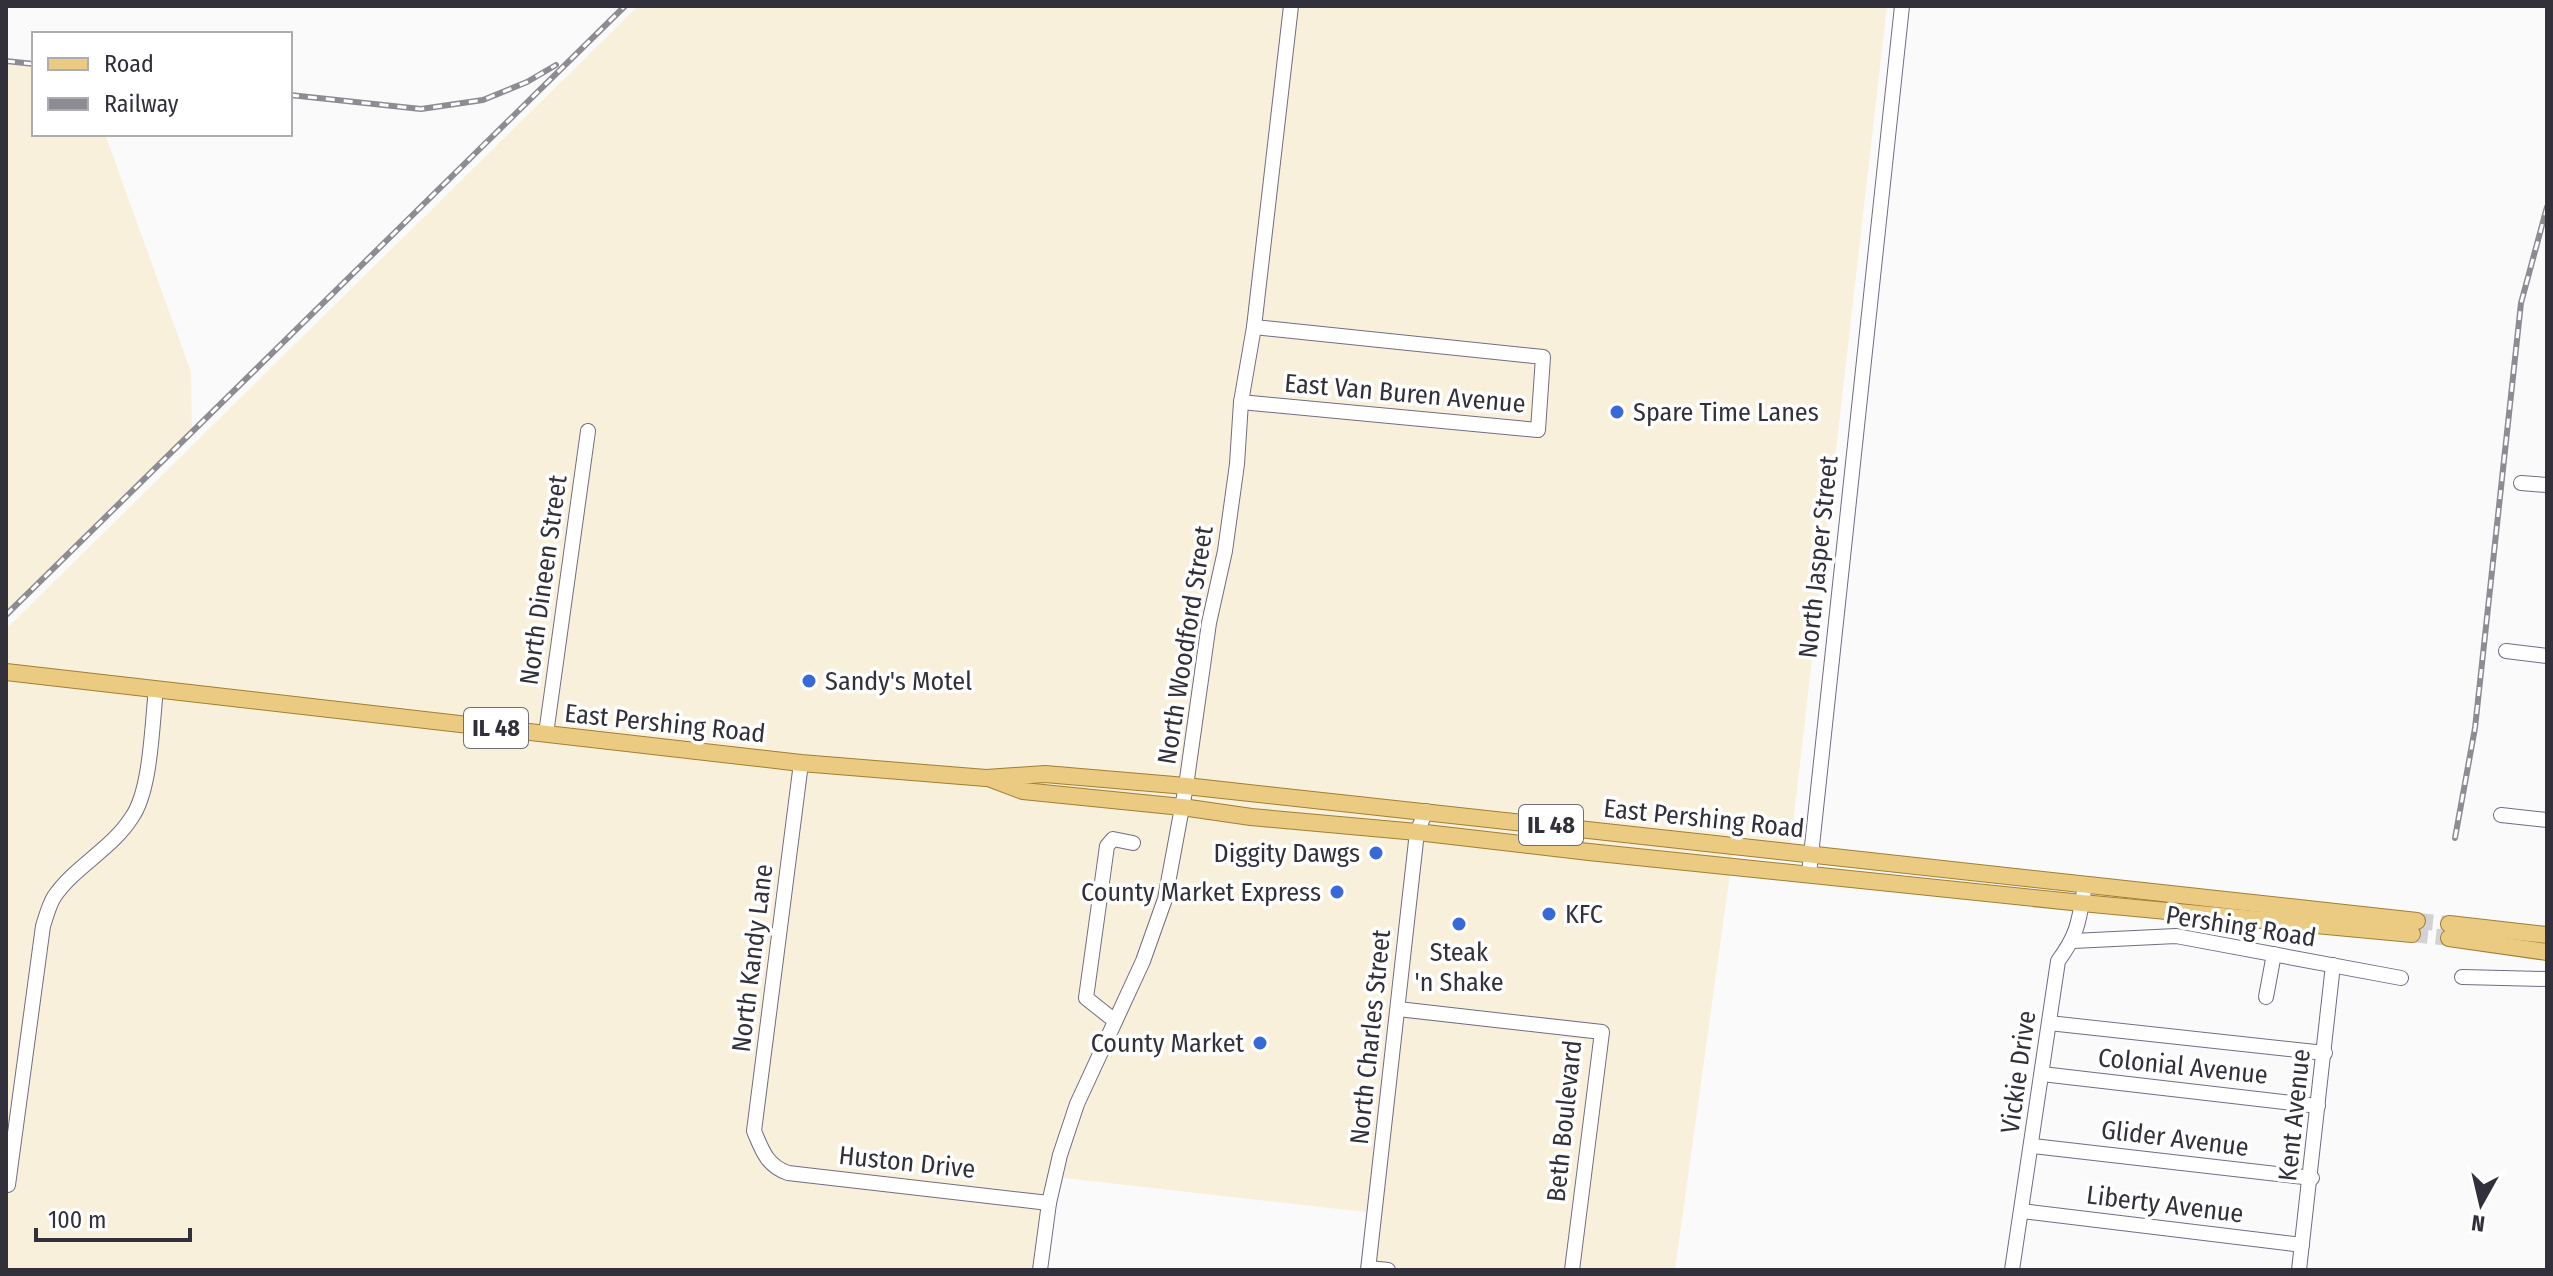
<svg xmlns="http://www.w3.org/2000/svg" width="2553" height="1276" viewBox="0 0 2553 1276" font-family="'Fira Sans Condensed',sans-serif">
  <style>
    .industrial { fill: #f8f0da }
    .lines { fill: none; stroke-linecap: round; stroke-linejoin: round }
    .major-tunnel { stroke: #d2d2d4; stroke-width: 16; stroke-dasharray: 16 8; stroke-linecap: butt }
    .minor-casing { stroke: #716c84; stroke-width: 16 }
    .major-casing { stroke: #a27e32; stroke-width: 18 }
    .minor { stroke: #fff; stroke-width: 14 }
    .major { stroke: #ebcb81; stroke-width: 16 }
    .rail-casing { stroke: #8d8c92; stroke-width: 6 }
    .rail { stroke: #fff; stroke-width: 3; stroke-dasharray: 9; stroke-linecap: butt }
    .poi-dot { fill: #3769d8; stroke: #fff; stroke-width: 3 }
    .labels { text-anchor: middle; stroke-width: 7; stroke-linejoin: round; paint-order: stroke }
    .shield { fill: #fff; stroke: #706e75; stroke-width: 2 }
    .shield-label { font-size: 24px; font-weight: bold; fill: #32303a }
    .street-label { font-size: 26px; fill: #32303a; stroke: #fff }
    .poi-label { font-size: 26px; fill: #32303a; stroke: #fff; text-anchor: start }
  </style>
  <rect width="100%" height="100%" fill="#fafafa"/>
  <g class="industrial">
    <polygon points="638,6 1887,6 1790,851 1734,845 1675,1270 1368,1270 1375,1213 1055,1177 1040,1270 6,1270 6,629"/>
    <polygon points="6,61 34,64 34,134 105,134 191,372 192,434 6,615"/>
  </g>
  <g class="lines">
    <g class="major-tunnel">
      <polyline points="2417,921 2449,924"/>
      <polyline points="2412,934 2449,938"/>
    </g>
    <defs>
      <g id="minor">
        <polyline points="1241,402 1538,430 1543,357 1254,327"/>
        <polyline points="2521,483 2547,485"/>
        <polyline points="2506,651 2547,656"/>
        <polyline points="546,734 588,431"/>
        <path d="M801,763L754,1131C762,1150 767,1166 788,1173L1049,1203"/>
        <polyline points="2501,815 2547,820"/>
        <polyline points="1809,874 1902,6"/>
        <polyline points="2073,941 2176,936 2401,978"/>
        <polyline points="2462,977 2547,979"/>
        <polyline points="2266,997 2274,954"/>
        <polyline points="1398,1009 1602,1032 1572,1270"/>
        <polyline points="1115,1021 1086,998 1107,846 1113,839 1133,843"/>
        <polyline points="2049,1023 2325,1053"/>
        <polyline points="2042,1074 2318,1106"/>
        <polyline points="2033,1146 2312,1178"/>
        <path d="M8,1185L43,926C46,917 49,905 54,897C75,866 112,849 132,817C151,790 152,724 156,689"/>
        <polyline points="2022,1211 2302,1245"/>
        <polyline points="1369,1268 1388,1270"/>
        <polyline points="1040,1270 1049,1203 1060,1155 1077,1104 1143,961 1165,899 1186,786 1209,623 1225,551 1237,464 1241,402 1254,327 1291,6"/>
        <polyline points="1368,1270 1417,832 1426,811"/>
        <path d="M2012,1270L2058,961C2079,933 2079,919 2085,885"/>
        <polyline points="2299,1270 2333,965"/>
      </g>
      <g id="major">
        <polyline points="6,672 801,763 986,778 1045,774 1186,786 2417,921"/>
        <polyline points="991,779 1023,791 1182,807 1251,817 1417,832 1589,852 2082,903 2412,934"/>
        <polyline points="2449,924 2547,935"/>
        <polyline points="2449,938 2547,952"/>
      </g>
    </defs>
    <use href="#minor" class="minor-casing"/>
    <use href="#major" class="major-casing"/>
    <use href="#minor" class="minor"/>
    <use href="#major" class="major"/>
    <defs>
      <g id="rail">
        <polyline points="6,61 34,64"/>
        <polyline points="290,95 421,109 483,100 527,82 556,65"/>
        <polyline points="6,615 625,6"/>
        <polyline points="2455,838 2475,728 2521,303 2547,207"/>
      </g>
    </defs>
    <use href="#rail" class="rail-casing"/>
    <use href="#rail" class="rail"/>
  </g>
  <g class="poi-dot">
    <circle cx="1617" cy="412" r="8"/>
    <circle cx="809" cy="681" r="8"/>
    <circle cx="1376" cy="853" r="8"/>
    <circle cx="1337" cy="892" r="8"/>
    <circle cx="1549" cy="914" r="8"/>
    <circle cx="1459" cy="924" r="8"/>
    <circle cx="1260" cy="1043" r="8"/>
  </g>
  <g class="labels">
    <g class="shield">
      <rect x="464" y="708" width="64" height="40" rx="6"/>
      <rect x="1519" y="805" width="64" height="40" rx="6"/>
    </g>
    <g class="shield-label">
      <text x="496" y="736">IL 48</text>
      <text x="1551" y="833">IL 48</text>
    </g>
    <g class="street-label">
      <text transform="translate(1405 393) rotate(5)" y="9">East Van Buren Avenue</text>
      <text transform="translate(1818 557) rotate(-84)" y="9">North Jasper Street</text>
      <text transform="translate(543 580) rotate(-82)" y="9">North Dineen Street</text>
      <text transform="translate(1185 645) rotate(-81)" y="9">North Woodford Street</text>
      <text transform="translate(665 723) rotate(6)" y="9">East Pershing Road</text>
      <text transform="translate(1704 818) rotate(6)" y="9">East Pershing Road</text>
      <text transform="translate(2241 926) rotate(9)" y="9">Pershing Road</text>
      <text transform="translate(752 958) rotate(-83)" y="9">North Kandy Lane</text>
      <text transform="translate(1370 1037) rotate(-84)" y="9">North Charles Street</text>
      <text transform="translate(2183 1066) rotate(6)" y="9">Colonial Avenue</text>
      <text transform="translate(2018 1072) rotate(-82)" y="9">Vickie Drive</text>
      <text transform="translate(2294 1115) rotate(-84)" y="9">Kent Avenue</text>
      <text transform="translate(1564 1121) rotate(-84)" y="9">Beth Boulevard</text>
      <text transform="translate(2175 1138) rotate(7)" y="9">Glider Avenue</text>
      <text transform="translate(907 1162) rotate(6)" y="9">Huston Drive</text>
      <text transform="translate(2165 1204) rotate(7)" y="9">Liberty Avenue</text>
    </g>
    <g class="poi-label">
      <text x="1633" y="421">Spare Time Lanes</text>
      <text x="825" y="690">Sandy's Motel</text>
      <text x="1360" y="862" text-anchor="end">Diggity Dawgs</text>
      <text x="1321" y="901" text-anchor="end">County Market Express</text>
      <text x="1565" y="923">KFC</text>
      <text x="1459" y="961" text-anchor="middle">Steak<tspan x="1459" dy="30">'n Shake</tspan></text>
      <text x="1244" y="1052" text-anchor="end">County Market</text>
    </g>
  </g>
  <rect width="2553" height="1276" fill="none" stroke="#32303a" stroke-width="16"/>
  <rect x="32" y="32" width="260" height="104" fill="#ffffff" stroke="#adacb0" stroke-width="2"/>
  <rect x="48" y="58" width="40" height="12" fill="#ebcb81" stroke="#adacb0" stroke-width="2"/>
  <text x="104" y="72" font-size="24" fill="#32303a">Road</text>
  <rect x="48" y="98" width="40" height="12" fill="#8d8c92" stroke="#adacb0" stroke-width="2"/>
  <text x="104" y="112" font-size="24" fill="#32303a">Railway</text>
  <g transform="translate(2481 1204) rotate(188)" stroke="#ffffff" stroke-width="6" paint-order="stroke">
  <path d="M0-6L14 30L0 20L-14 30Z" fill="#32303a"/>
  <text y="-12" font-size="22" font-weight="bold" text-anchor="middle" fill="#32303a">N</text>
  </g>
  <path d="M36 1228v12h154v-12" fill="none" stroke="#32303a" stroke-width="4"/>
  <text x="48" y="1228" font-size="24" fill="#32303a" stroke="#ffffff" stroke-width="6" paint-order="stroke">100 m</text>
</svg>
